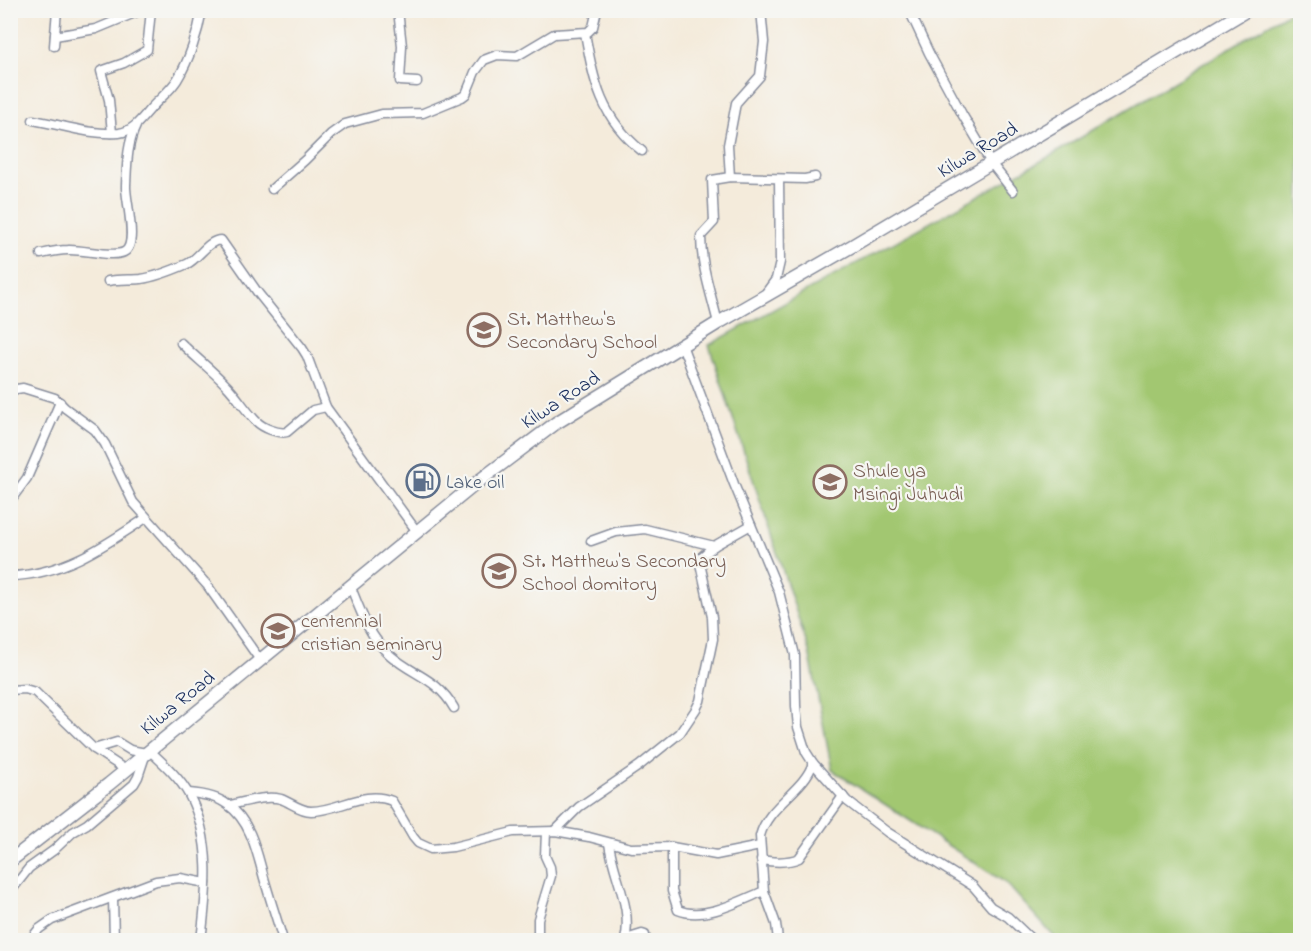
<svg xmlns="http://www.w3.org/2000/svg" width="1311" height="951" viewBox="0 0 1311 951" font-family="'Indie Flower',sans-serif">
  <style>
    .green { fill: #a2c771; stroke: #5e7b68; stroke-width: 1.5 }
    .lines { fill: none; stroke-linecap: round; stroke-linejoin: round }
    .minor-casing { stroke: #888d9c; stroke-width: 11 }
    .highway-casing { stroke: #888d9c; stroke-width: 15 }
    .minor { stroke: #fff; stroke-width: 8 }
    .highway { stroke: #fff; stroke-width: 12 }
    .labels { text-anchor: middle; stroke-width: 4.5; stroke-linejoin: round; paint-order: stroke }
    .street-label { font-size: 20px; fill: #1b2f5e; stroke: #f6f6f2 }
    .education-label { font-size: 20px; fill: #785e54; stroke: #f6f6f2; text-anchor: start }
    .service-label { font-size: 20px; fill: #4e5e75; stroke: #f6f6f2; text-anchor: start }
  </style>
  <rect width="100%" height="100%" fill="#f6f6f2"/>
  <filter id="ink" filterUnits="userSpaceOnUse"><feTurbulence type="fractalNoise" baseFrequency=".0167" numOctaves="2"/><feDisplacementMap in="SourceGraphic" scale="12" xChannelSelector="R" yChannelSelector="G"/><feConvolveMatrix kernelMatrix="1 2 1 2 8 2 1 2 1" color-interpolation-filters="sRGB"/></filter>
  <filter id="wash" filterUnits="userSpaceOnUse"><feTurbulence type="fractalNoise" baseFrequency=".008" numOctaves="4" result="noise"/><feDisplacementMap in="SourceGraphic" scale="24" xChannelSelector="R" yChannelSelector="G"/><feGaussianBlur stdDeviation="1.35" result="paint"/><feColorMatrix in="noise" values="0 0 0 0 0 0 0 0 0 0 0 0 0 0 0 0 0 1.4 0 .05"/><feComposite in="paint" operator="in"/></filter>
  <g filter="url(#wash)">
    <rect width="100%" height="100%" fill="#f4ebdb"/>
    <polygon class="green" points="1291,11 1300,11 1300,940 1057,940 1006,883 832,770 809,651 709,345 1052,155"/>
  </g>
  <g filter="url(#ink)">
    <g class="lines">
      <defs>
        <g id="minor">
          <polyline points="398,10 402,46 400,81 417,82"/>
          <polyline points="909,10 929,53 962,114 991,163 1013,191"/>
          <path d="M585,33C594,83 601,118 642,151"/>
          <polyline points="55,36 96,29 142,10"/>
          <polyline points="54,46 57,10"/>
          <path d="M33,120C63,125 88,135 119,133C134,131 142,118 151,108C160,98 170,91 177,80C189,61 198,33 202,10"/>
          <polyline points="112,133 109,100 101,71 124,63 147,50 151,10"/>
          <polyline points="730,177 728,145 736,103 760,76 764,42 761,10"/>
          <polyline points="272,189 305,160 331,134 345,124 382,114 423,113 462,97 466,94 475,72 484,60 497,55 517,56 554,34 588,32 593,27 597,10"/>
          <path d="M41,254C50,252 59,250 68,250C83,249 112,258 124,252C139,245 125,199 126,185C127,165 127,144 136,126"/>
          <path d="M108,281C120,279 130,280 141,279C156,277 173,270 187,264C199,258 208,240 221,240L258,293L302,348L307,356L326,407L418,533"/>
          <polyline points="765,294 776,279 780,262 779,179"/>
          <path d="M718,323C711,294 701,266 701,236L714,222L712,180L730,177L805,179L815,177"/>
          <path d="M181,343C196,358 212,370 226,385C237,396 245,410 256,421C263,428 278,434 287,432L313,410L326,407"/>
          <polyline points="682,345 734,484 779,592 795,655 796,706 798,727 806,752 813,763 847,801 887,832 973,886 991,907 1008,917 1032,940"/>
          <polyline points="10,390 23,388 55,398 65,408 95,430 105,444 133,502 207,585 260,660"/>
          <polyline points="10,501 27,478 60,402"/>
          <polyline points="591,541 616,532 645,529 714,546"/>
          <path d="M10,576C63,575 104,546 146,518"/>
          <path d="M350,585C360,610 369,637 390,655C414,676 437,678 454,708"/>
          <polyline points="10,690 25,689 35,692 94,749 126,770"/>
          <path d="M149,750C163,763 180,778 189,795C213,840 207,892 201,940"/>
          <path d="M189,793C202,794 217,796 228,805C251,821 257,853 264,878C270,899 277,920 283,940"/>
          <path d="M230,805C245,802 265,795 281,799C290,802 300,811 311,811C339,811 364,789 392,801L413,837L418,843L431,849L453,847L513,832L555,831L589,837L631,848L672,847L716,855L760,846"/>
          <polyline points="555,831 579,807 639,766 680,733 696,709 700,701 713,639 712,617 699,559 714,546 751,525"/>
          <path d="M609,843C613,876 633,907 625,940"/>
          <path d="M672,847V891L678,910C704,921 740,901 764,891"/>
          <path d="M761,860C773,862 788,863 799,858L843,796"/>
          <polyline points="10,892 29,868 54,850 73,832 87,824 134,784 138,777 146,753 130,750 117,742 94,749"/>
          <polyline points="113,898 114,940"/>
          <polyline points="626,939 642,934 645,935 645,940"/>
          <polyline points="30,940 39,929 52,920 156,881 180,878 206,883"/>
          <polyline points="538,940 538,919 551,876 550,867 545,856 546,832"/>
          <path d="M778,940L776,924L764,891L760,836C768,805 804,791 813,763"/>
        </g>
        <polyline id="highway" points="10,861 109,784 479,481 556,423 718,323 852,246 1247,10"/>
      </defs>
      <use href="#minor" class="minor-casing"/>
      <use href="#highway" class="highway-casing"/>
      <use href="#minor" class="minor"/>
      <use href="#highway" class="highway"/>
    </g>
  </g>
  <defs>
    <symbol id="school-ring" viewBox="-11 -11 22 22"><circle r="9.5" fill="#f6f6f2" stroke="#8d6e63" stroke-width="1.5"/><path d="M0-5L7-2L0 1L-7-2ZM-4 1L0 2.5L4 1V4Q0 6-4 4Z" fill="#8d6e63"/></symbol>
    <symbol id="fuel-ring" viewBox="-11 -11 22 22"><circle r="9.5" fill="#f6f6f2" stroke="#5c6f8a" stroke-width="1.5"/><path d="M-5.5-6h7V0h2V4h1.3V-2.5L3-4.5l.8-.8L6-3V5H2.5V1h-1V6h-7ZM-4.2-4.7v3.2H.2V-4.7Z" fill="#5c6f8a"/></symbol>
  </defs>
  <g fill-rule="evenodd">
    <use href="#school-ring" x="465" y="311" width="38" height="38"/>
    <use href="#fuel-ring" x="404" y="462" width="38" height="38"/>
    <use href="#school-ring" x="811" y="463" width="38" height="38"/>
    <use href="#school-ring" x="480" y="552" width="38" height="38"/>
    <use href="#school-ring" x="259" y="612" width="38" height="38"/>
  </g>
  <g class="labels">
    <g class="street-label">
      <text transform="translate(977 149) rotate(-31)" y="7">Kilwa Road</text>
      <text transform="translate(560 399) rotate(-33)" y="7">Kilwa Road</text>
      <text transform="translate(177 702) rotate(-39)" y="7">Kilwa Road</text>
    </g>
    <g class="education-label">
      <text x="507" y="325">St. Matthew's<tspan x="507" dy="23">Secondary School</tspan></text>
      <text x="853" y="477">Shule ya<tspan x="853" dy="23">Msingi Juhudi</tspan></text>
      <text x="522" y="567">St. Matthew's Secondary<tspan x="522" dy="23">School domitory</tspan></text>
      <text x="301" y="627">centennial<tspan x="301" dy="23">cristian seminary</tspan></text>
    </g>
    <g class="service-label">
      <text x="446" y="488">Lake oil</text>
    </g>
  </g>
  <rect width="1311" height="951" fill="none" stroke="#f6f6f2" stroke-width="36"/>
</svg>
